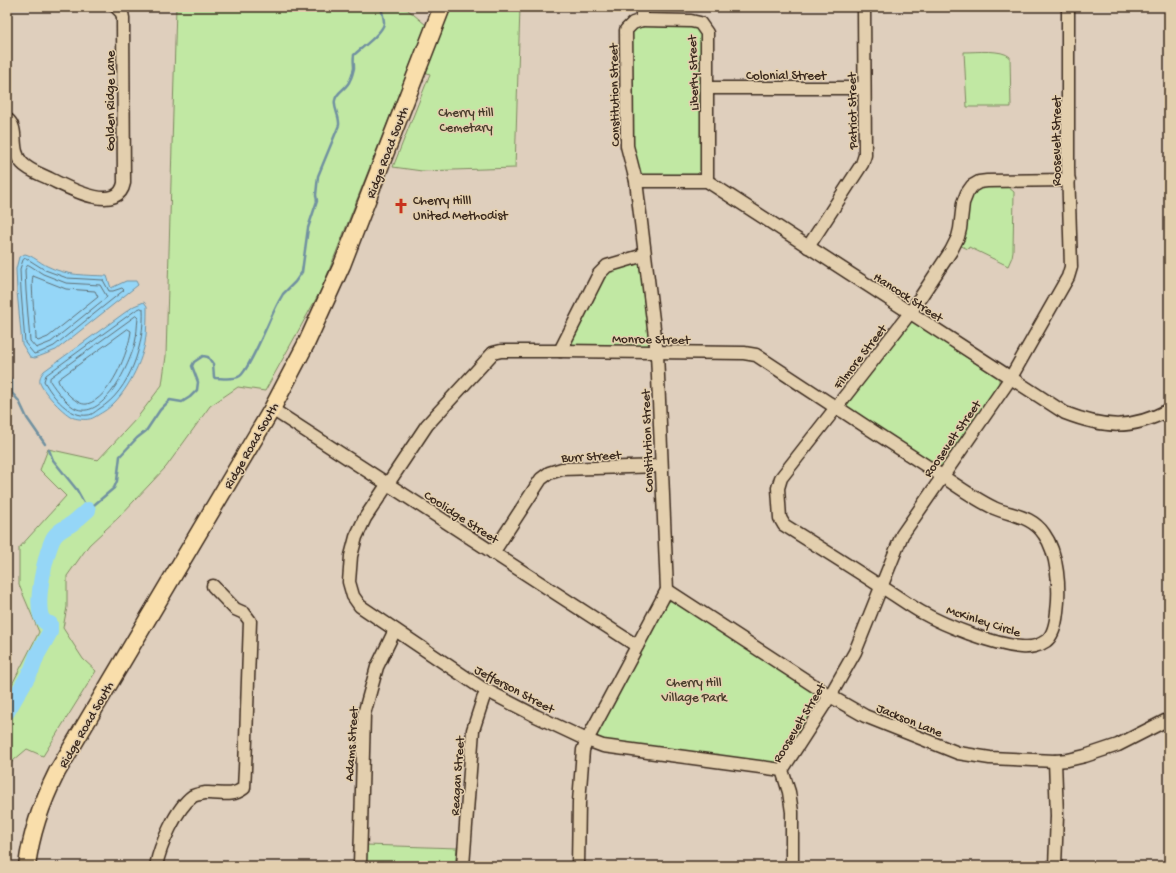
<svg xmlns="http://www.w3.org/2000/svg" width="1176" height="873" viewBox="0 0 1176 873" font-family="'Gochi Hand',sans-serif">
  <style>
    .green { fill: #c1e8a3; stroke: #7e8960 }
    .water { fill: #95d6f7; stroke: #7191a0 }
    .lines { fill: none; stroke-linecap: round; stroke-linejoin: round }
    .shore { stroke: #5f6f75; stroke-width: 1 }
    .stream { stroke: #7191a0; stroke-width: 2.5 }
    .river { stroke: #95d6f7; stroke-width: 16 }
    .minor-casing { stroke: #3b2a1e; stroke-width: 15 }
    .major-casing { stroke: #3b2a1e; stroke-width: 19 }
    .minor { stroke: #e3cfae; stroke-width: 12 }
    .major { stroke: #f9deab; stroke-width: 16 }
    .labels { text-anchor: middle; stroke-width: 3; stroke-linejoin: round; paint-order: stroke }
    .street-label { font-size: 13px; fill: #3b2a1e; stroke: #e3cfae }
    .park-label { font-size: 13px; fill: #483d2b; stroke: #e3cfae }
    .poi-label { font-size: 13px; fill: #3b2a1e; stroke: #e3cfae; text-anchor: start }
  </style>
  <rect width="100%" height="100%" fill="#dfcfbd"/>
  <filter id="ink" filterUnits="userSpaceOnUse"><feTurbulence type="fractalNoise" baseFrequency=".025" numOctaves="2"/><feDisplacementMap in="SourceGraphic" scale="8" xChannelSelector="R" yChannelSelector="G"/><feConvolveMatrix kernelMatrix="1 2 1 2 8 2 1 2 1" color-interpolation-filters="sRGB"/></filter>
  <g filter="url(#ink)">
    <g class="green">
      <polygon points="176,7 268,7 270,9 305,8 305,7 395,7 407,9 426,25 322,288 265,391 238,387 210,406 166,467 119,517 89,545 67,576 67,607 63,628 83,659 96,671 43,756 27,749 7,766 7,694 39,632 19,585 19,548 66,496 40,470 48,449 98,460 137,418 162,385 166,356"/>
      <polygon points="451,7 520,7 515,168 422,171 393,167 430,74 425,72"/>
      <polygon points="636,26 694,26 701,32 702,169 696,175 644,176 638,172 631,146 630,33"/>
      <path d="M964,52C976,52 1002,49 1010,57L1011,107H967Z"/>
      <path d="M986,187H1008L1014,192L1013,251L1012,257L1008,266L969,247L968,249L959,245C963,225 962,192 986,187Z"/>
      <polygon points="635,263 639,264 643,269 650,338 649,343 647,346 575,346 571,342 604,273"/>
      <polygon points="913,322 999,379 999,385 943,466 938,467 847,409 846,403 909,323"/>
      <polygon points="673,600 820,694 821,700 783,761 776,764 604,743 598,738 597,733 665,605 667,602"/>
      <polygon points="366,845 457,848 455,866 366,866"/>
    </g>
    <g class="water">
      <path d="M25,254C33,256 39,262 47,266C67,276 85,275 107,276L111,288L126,281H136L138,285L56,350L35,358L30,357L22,344L17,291L16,269L19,257Z"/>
      <path d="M144,302L147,306C147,318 147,331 145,343C141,365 123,400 103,412C99,414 93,419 89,419C86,420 77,419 74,418C65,415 43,392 40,383C39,378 41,375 44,371L134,306Z"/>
    </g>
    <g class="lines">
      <g class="shore">
        <polygon points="26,258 45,270 67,278 103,280 109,291 113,291 122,288 124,290 54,346 41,352 34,354 25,343 21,291 20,269 23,260"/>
        <polygon points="29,265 43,274 66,283 100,285 107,297 51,342 36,348 30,341 26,291 25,270 27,266"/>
        <path d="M33,276L66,289L95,291L98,297L48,337L38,341L36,339C36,328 30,282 33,276Z"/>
        <path d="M141,308L143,309C145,343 130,391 99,409C96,411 92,415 88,415C70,418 52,396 44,381L46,375L136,310Z"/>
        <path d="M136,316L138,318C137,326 137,335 135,343C130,363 105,419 77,409C68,406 55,389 50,381V378Z"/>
        <path d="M128,329L131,331C129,351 110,399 87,404C81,405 75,400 71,397C66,392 59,386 58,380Z"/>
      </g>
      <g class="stream">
        <polyline points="7,373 12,382 12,393 19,401 27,418 45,444"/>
        <path d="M49,450L53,460L77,490L88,510L114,488L117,481L120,456L137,438L146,431L160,410L170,400L182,402L190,397L197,390L198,382L192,366L194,362L203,356L208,357L213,364L214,377L215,378C222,378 234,380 240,376C250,369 271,315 279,301L283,294L295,282L302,272L308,228L317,201L316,195L318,176L339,125C340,116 333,108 335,100C337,91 347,89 350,80C352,77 353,72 354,68C354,63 353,60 354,55C361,48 383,33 384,23C384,18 382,12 381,7"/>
      </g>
      <path class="river" d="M7,712L32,669L37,655L50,632V624C48,623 46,623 44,621C32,610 46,550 54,537C60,529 66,528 73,523C78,519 83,514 88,510"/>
      <defs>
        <g id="minor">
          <polyline points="642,20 691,21 700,23 707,33 707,181"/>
          <polyline points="708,88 864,88"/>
          <path d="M7,119C20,129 9,149 22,163C29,171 43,175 52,180C67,187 118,215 124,183L123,18L122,13L116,7"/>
          <path d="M636,181H707L1065,413C1104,428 1131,430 1169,410"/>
          <polyline points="808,247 862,164 865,155 864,7"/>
          <polyline points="560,351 599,274 607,266 644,255"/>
          <polyline points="272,409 637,646"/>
          <polyline points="493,553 541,479 549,473 562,469 661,466"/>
          <polyline points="667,590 830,696 865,716 958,753 990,758 1055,761 1068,760 1085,756 1118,745 1169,719"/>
          <polyline points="1055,761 1057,816 1055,866"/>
          <path d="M782,770L603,746L587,740L536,716L480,687L360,606L353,596L349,582L351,556L356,537L365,518L427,425L493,353L501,351H560L744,353L756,355L829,403L844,412C874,432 905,452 936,472C955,484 973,498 994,508C1012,516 1031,515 1044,534C1058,553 1060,589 1057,612C1056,622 1054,635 1046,641C1039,646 1029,648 1021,647C992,644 946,626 921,612C907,604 894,594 880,586C848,565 816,545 784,525L780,518L778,488L781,478L910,313L951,251L958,237L960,229L963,203L967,193L972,186L979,182L987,181L1069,180"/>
          <path d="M156,866C160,846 176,808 193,796C197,794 201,794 205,793C220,792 231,798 244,788L245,769L250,621L244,613L235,609L213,586"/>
          <polyline points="360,866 364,714 377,667 395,630"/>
          <polyline points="463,866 473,730 483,699 487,691"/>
          <polyline points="578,866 579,802 583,750 587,740 667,590 657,353 636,181 627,146 626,30 633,23 642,20 642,7"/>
          <polyline points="792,866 792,812 789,792 782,770 830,696 855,652 902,535 1010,379 1068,277 1071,267 1068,167 1068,7"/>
        </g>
        <path id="major" d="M27,866C31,833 42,802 57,772L272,409L307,342L342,265L442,7"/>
      </defs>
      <use href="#minor" class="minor-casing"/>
      <use href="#major" class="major-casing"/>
      <use href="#minor" class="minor"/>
      <use href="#major" class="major"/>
    </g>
  </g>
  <defs>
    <symbol id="church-bare" viewBox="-9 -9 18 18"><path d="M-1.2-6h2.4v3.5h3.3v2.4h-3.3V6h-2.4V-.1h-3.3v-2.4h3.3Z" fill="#c8321e" stroke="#e3cfae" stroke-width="2.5" paint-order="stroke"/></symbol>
  </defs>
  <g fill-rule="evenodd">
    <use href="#church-bare" x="390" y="195" width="22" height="22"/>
  </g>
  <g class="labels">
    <g class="street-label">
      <text transform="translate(692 73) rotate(-92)" y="5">Liberty Street</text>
      <text x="786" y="79">Colonial Street</text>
      <text transform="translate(613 95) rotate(-91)" y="5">Constitution Street</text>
      <text transform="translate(109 101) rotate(-90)" y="5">Golden Ridge Lane</text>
      <text transform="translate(851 111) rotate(-91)" y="5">Patriot Street</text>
      <text transform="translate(1055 141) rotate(-90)" y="5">Roosevelt Street</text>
      <text transform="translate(386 152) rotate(-69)" y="5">Ridge Road South</text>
      <text transform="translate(909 296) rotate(33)" y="5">Hancock Street</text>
      <text transform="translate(651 338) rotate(1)" y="5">Monroe Street</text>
      <text transform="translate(859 356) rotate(-52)" y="5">Filmore Street</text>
      <text transform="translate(951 438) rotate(-55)" y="5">Roosevelt Street</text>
      <text transform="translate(646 441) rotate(-92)" y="5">Constitution Street</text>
      <text transform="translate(250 445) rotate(-60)" y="5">Ridge Road South</text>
      <text transform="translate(591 455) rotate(-3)" y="5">Burr Street</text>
      <text transform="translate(462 516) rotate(33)" y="5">Coolidge Street</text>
      <text transform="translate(984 620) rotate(18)" y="5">McKinley Circle</text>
      <text transform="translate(515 688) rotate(28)" y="5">Jefferson Street</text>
      <text transform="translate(910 719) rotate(22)" y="5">Jackson Lane</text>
      <text transform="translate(798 722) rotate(-59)" y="5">Roosevelt Street</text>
      <text transform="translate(85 724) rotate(-60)" y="5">Ridge Road South</text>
      <text transform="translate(350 744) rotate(-86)" y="5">Adams Street</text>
      <text transform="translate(456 776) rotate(-86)" y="5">Reagan Street</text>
    </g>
    <g class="park-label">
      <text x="466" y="116">Cherry Hill<tspan x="466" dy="15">Cemetary</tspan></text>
      <text x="694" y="686">Cherry Hill<tspan x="694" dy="15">Village Park</tspan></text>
    </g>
    <g class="poi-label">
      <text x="413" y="204">Cherry Hilll<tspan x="413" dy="15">United Methodist</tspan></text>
    </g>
  </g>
  <rect width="1176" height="873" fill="none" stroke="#e3cfae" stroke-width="24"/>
  <rect x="12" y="12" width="1152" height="849" fill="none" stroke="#3b2a1e" stroke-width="1.5" filter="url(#ink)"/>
</svg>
